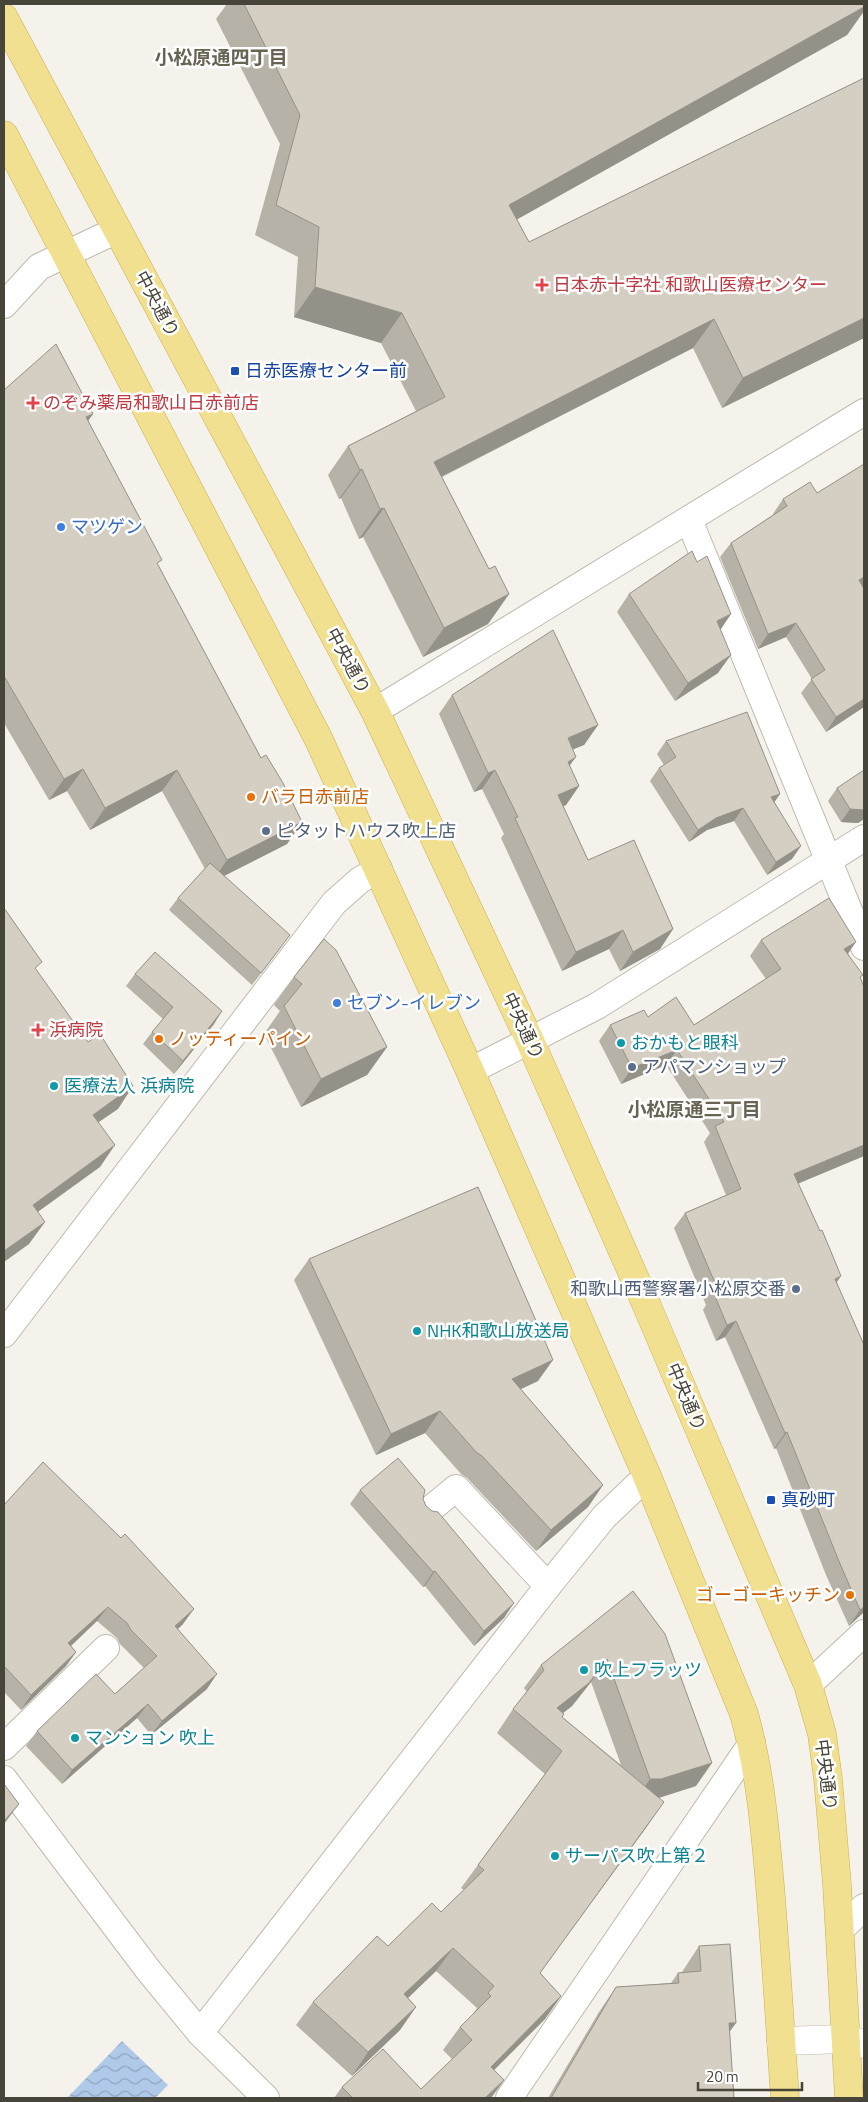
<svg xmlns="http://www.w3.org/2000/svg" width="868" height="2102" viewBox="0 0 868 2102" font-family="'Titillium Web','Noto Sans JP',sans-serif">
  <style>
    .water { fill: url(#water-waves) }
    .lines { fill: none; stroke-linecap: round; stroke-linejoin: round }
    .minor-casing { stroke: #bebbae; stroke-width: 28 }
    .tertiary-casing { stroke: #bebbae; stroke-width: 29 }
    .trunk-casing { stroke: #ccaf4d; stroke-width: 29 }
    .minor { stroke: #fff; stroke-width: 26 }
    .tertiary { stroke: #fff; stroke-width: 28 }
    .trunk { stroke: #f0e090; stroke-width: 28 }
    .wall { fill: #b6b2a7; fill-rule: evenodd }
    .shaded-wall { fill: #949188 }
    .building { fill: #d4cfc2; stroke: #949188 }
    .health-dot { fill: #e0444e; stroke: #fff; stroke-width: 2 }
    .transit-dot { fill: #1a4fb4; stroke: #fff; stroke-width: 2 }
    .shop-dot { fill: #3f7fe0; stroke: #fff; stroke-width: 2 }
    .food-dot { fill: #e8710a; stroke: #fff; stroke-width: 2 }
    .service-dot { fill: #5c6f8a; stroke: #fff; stroke-width: 2 }
    .culture-dot { fill: #0f9aa8; stroke: #fff; stroke-width: 2 }
    .labels { text-anchor: middle; stroke-width: 5; stroke-linejoin: round; paint-order: stroke }
    .health-label { font-size: 18px; fill: #be3a42; stroke: #fff; text-anchor: start }
    .street-label { font-size: 18px; fill: #47443a; stroke: #fff }
    .transit-label { font-size: 18px; fill: #164399; stroke: #fff; text-anchor: start }
    .shop-label { font-size: 18px; fill: #366cbe; stroke: #fff; text-anchor: start }
    .food-label { font-size: 18px; fill: #c56008; stroke: #fff; text-anchor: start }
    .service-label { font-size: 18px; fill: #4e5e75; stroke: #fff; text-anchor: start }
    .culture-label { font-size: 18px; fill: #0d838f; stroke: #fff; text-anchor: start }
    .neighbourhood-label { font-size: 19px; font-weight: bold; fill: #686352; stroke: #fff }
  </style>
  <defs>
    <pattern id="water-waves" width="16" height="10" patternUnits="userSpaceOnUse" patternTransform="scale(1.25)"><rect width="16" height="10" fill="#afc9e9"/><path d="M0 5q4-4 8 0t8 0" fill="none" stroke="#90a5be"/></pattern>
  </defs>
  <rect width="100%" height="100%" fill="#f4f2eb"/>
  <polygon class="water" points="122,2041 168,2085 155,2098 67,2098"/>
  <g class="lines">
    <defs>
      <g id="minor">
        <polyline points="4,305 39,267 117,230"/>
        <polyline points="689,520 864,947"/>
        <polyline points="375,711 864,412"/>
        <polyline points="470,1071 597,1006 864,838"/>
        <polyline points="4,1334 334,903 360,880 379,869"/>
        <polyline points="427,1512 456,1488 548,1586"/>
        <polyline points="808,1685 864,1633"/>
        <polyline points="4,1747 106,1648"/>
        <polyline points="4,1779 149,1971 200,2033 266,2098"/>
        <polyline points="839,1931 864,1907"/>
        <polyline points="200,2033 548,1586 604,1517 647,1476"/>
        <polyline points="509,2098 752,1743"/>
      </g>
      <polyline id="tertiary" points="781,2041 845,2039 864,2044"/>
      <g id="trunk">
        <polyline points="4,18 375,711 530,1041 647,1306 808,1685 822,1734 828,1779 837,1885 849,2098"/>
        <path d="M4,135L319,740L470,1071L647,1476L744,1714C760,1771 765,1828 770,1886C776,1957 780,2028 785,2098"/>
      </g>
    </defs>
    <use href="#minor" class="minor-casing"/>
    <use href="#tertiary" class="tertiary-casing"/>
    <use href="#trunk" class="trunk-casing"/>
    <use href="#minor" class="minor"/>
    <use href="#tertiary" class="tertiary"/>
    <use href="#trunk" class="trunk"/>
  </g>
  <g class="wall">
    <polygon points="227,4 864,4 864,11 847,35 517,219 529,242 864,78 864,338 722,408 693,348 442,477 489,569 509,594 488,624 423,657 363,537 359,539 341,498 339,499 328,475 348,446 416,411 381,343 294,317 298,257 255,235 280,144 216,19"/>
    <polygon points="4,390 93,414 88,420 158,566 261,758 302,822 287,844 224,876 281,947 252,985 169,910 178,898 205,869 162,791 90,830 67,791 49,800 4,723"/>
    <polygon points="783,499 863,586 864,707 826,732 801,693 812,679 786,637 758,649 720,557 731,543 773,515 773,514"/>
    <polygon points="697,562 731,614 720,629 718,673 675,701 617,612 629,594"/>
    <polygon points="452,695 598,725 584,745 573,749 570,766 579,786 566,805 563,806 588,860 673,929 660,949 620,971 609,949 562,971 501,838 504,834 482,789 474,792 439,714"/>
    <polygon points="666,741 774,802 792,859 767,875 734,821 707,830 689,842 650,781 659,768 664,765 657,754"/>
    <polygon points="864,771 864,819 858,823 841,822 828,801 837,788"/>
    <polygon points="761,940 848,953 864,987 864,1156 798,1183 837,1282 864,1612 849,1626 826,1575 776,1448 774,1449 725,1337 716,1341 703,1310 706,1305 674,1228 685,1213 726,1195 704,1142 710,1133 666,1065 621,1084 599,1041 610,1025 648,1017 694,1025 766,979 750,956"/>
    <polygon points="135,974 214,1024 174,1074 143,1044 152,1032 163,1019 126,986"/>
    <polygon points="294,977 387,1047 367,1075 301,1107 264,1034 280,1011 274,1005"/>
    <polygon points="309,1259 538,1381 521,1389 603,1485 588,1507 536,1551 467,1478 461,1474 425,1433 376,1455 294,1280"/>
    <polygon points="360,1490 423,1499 426,1506 432,1511 504,1618 474,1646 425,1586 423,1587 350,1504"/>
    <polygon points="4,1505 183,1624 178,1629 207,1689 151,1735 137,1718 62,1784 26,1746 37,1731 115,1694 144,1668 120,1644 117,1638 97,1621 71,1646 76,1652 66,1666 21,1710 4,1692"/>
    <path d="M633,1591L696,1786L659,1798L648,1825L540,1973L561,1996L545,2019L494,2070L504,2080L491,2098H334L342,2087L421,2089L452,2059L443,2050L460,2027L473,2014L477,2008L436,1971L408,1998L416,2007L400,2030L352,2076L296,2025L313,2002L388,1946L441,1912L464,1890L461,1888L545,1774L497,1733L513,1709L527,1692L524,1688L541,1665ZM591,1682L621,1765L562,1717L563,1713L572,1706Z"/>
    <polygon points="699,1946 729,2032 734,2098 548,2098 599,2012 616,1987 671,1983 678,1973 682,1972"/>
  </g>
  <g class="shaded-wall">
    <polygon points="864,7 864,11 847,35 489,235 509,205"/>
    <polygon points="315,287 402,313 381,343 294,317"/>
    <polygon points="864,318 864,338 722,408 743,378"/>
    <polygon points="714,319 693,348 413,491 434,462"/>
    <polygon points="93,414 78,435 86,417"/>
    <polygon points="362,469 341,498 339,499 360,470"/>
    <polygon points="384,508 363,537 359,539 380,509"/>
    <polygon points="864,577 864,585 849,595 859,580"/>
    <polygon points="509,594 488,624 423,657 444,628"/>
    <polygon points="731,614 719,632 717,621"/>
    <polygon points="796,623 786,637 758,649 768,634"/>
    <polygon points="731,655 718,673 675,701 688,683"/>
    <polygon points="864,699 864,707 826,732 836,717"/>
    <polygon points="598,725 584,745 554,757 568,738"/>
    <polygon points="576,757 562,776 568,762"/>
    <polygon points="83,769 67,791 49,800 64,779"/>
    <polygon points="177,770 162,791 90,830 105,808"/>
    <polygon points="495,770 482,789 474,792 488,773"/>
    <polygon points="579,786 566,805 544,815 558,795"/>
    <polygon points="780,794 771,807 771,797"/>
    <polygon points="743,808 734,821 707,830 689,842 698,830 716,818"/>
    <polygon points="850,809 864,810 864,819 858,823 841,822"/>
    <polygon points="302,822 287,844 212,882 227,860"/>
    <polygon points="801,846 792,859 767,875 776,862"/>
    <polygon points="673,929 660,949 620,971 633,952"/>
    <polygon points="623,930 609,949 562,971 576,952"/>
    <polygon points="856,942 845,958 844,949"/>
    <polygon points="222,1011 214,1024 174,1074 183,1061"/>
    <polygon points="387,1047 367,1075 301,1107 321,1079"/>
    <polygon points="677,1050 666,1065 621,1084 632,1068"/>
    <polygon points="133,1086 118,1109 77,1137 93,1115"/>
    <polygon points="115,1145 100,1167 17,1227 33,1205"/>
    <polygon points="864,1145 864,1156 783,1190 794,1174"/>
    <polygon points="45,1222 29,1244 4,1262 4,1251"/>
    <polygon points="841,1276 830,1292 835,1279"/>
    <polygon points="736,1321 725,1337 716,1341 727,1325"/>
    <polygon points="553,1360 538,1381 497,1400 512,1379"/>
    <polygon points="440,1411 425,1433 376,1455 391,1434"/>
    <polygon points="787,1432 776,1448 774,1449 785,1433"/>
    <polygon points="603,1485 588,1507 536,1551 551,1530"/>
    <polygon points="435,1571 425,1586 423,1587 433,1572"/>
    <polygon points="514,1603 504,1618 474,1646 484,1631"/>
    <polygon points="108,1607 97,1621 58,1658 68,1643"/>
    <polygon points="864,1607 864,1612 849,1626 860,1610"/>
    <polygon points="194,1609 183,1624 165,1641 175,1626"/>
    <polygon points="76,1652 66,1666 21,1710 31,1695"/>
    <polygon points="607,1659 591,1682 572,1706 540,1731 557,1708"/>
    <polygon points="217,1674 207,1689 151,1735 162,1721"/>
    <polygon points="148,1704 137,1718 62,1784 72,1770"/>
    <polygon points="712,1763 696,1786 645,1802 634,1802 650,1779"/>
    <polygon points="664,1802 648,1825 523,1996 540,1973"/>
    <polygon points="19,1804 4,1824 4,1821"/>
    <polygon points="453,1948 436,1971 387,2018 404,1994"/>
    <polygon points="561,1996 545,2019 474,2090 491,2067"/>
    <polygon points="416,2007 400,2030 352,2076 368,2052"/>
    <polygon points="729,2023 736,2023 718,2048"/>
    <polygon points="504,2080 491,2098 485,2098"/>
  </g>
  <g class="building">
    <polygon points="244,4 864,4 864,7 509,205 529,242 864,78 864,318 743,378 714,319 434,462 489,569 495,566 509,594 444,628 384,508 380,509 362,469 360,470 348,446 445,397 402,313 315,287 319,227 276,205 300,115"/>
    <polygon points="56,344 93,414 86,417 162,560 157,563 261,758 266,755 283,783 302,822 227,860 177,770 105,808 83,769 64,779 4,676 4,677 4,390"/>
    <polygon points="864,464 864,577 859,580 864,589 864,699 836,717 811,679 825,670 796,623 768,634 731,543 787,506 783,499 810,482 817,493"/>
    <polygon points="692,551 697,562 707,556 731,614 717,621 731,655 688,683 629,594"/>
    <polygon points="553,630 598,725 568,738 576,757 568,762 579,786 558,795 588,860 634,840 673,929 633,952 623,930 576,952 515,818 518,817 495,770 488,773 452,695"/>
    <polygon points="747,712 780,794 771,797 801,846 776,862 743,808 716,818 698,830 659,768 676,757 666,741"/>
    <polygon points="864,770 864,810 850,809 837,788"/>
    <polygon points="210,863 290,935 261,973 178,898"/>
    <polygon points="829,898 856,942 844,949 863,975 860,977 864,987 864,1145 794,1174 820,1231 822,1230 841,1276 835,1279 864,1345 864,1607 860,1610 838,1559 787,1432 785,1433 736,1321 727,1325 714,1294 719,1292 685,1213 741,1189 715,1126 724,1122 677,1050 632,1068 610,1025 644,1010 648,1017 676,997 694,1025 781,969 761,940"/>
    <polygon points="4,908 42,962 35,968 88,1042 100,1034 133,1086 93,1115 115,1145 33,1205 45,1222 4,1251"/>
    <polygon points="324,939 336,950 387,1047 321,1079 284,1006 302,984 294,977"/>
    <polygon points="155,952 222,1011 183,1061 152,1032 173,1007 135,974"/>
    <polygon points="478,1187 553,1360 512,1379 603,1485 551,1530 482,1456 476,1452 440,1411 391,1434 309,1259"/>
    <polygon points="398,1458 425,1490 423,1499 426,1506 432,1511 438,1512 514,1603 484,1631 435,1571 433,1572 360,1490"/>
    <polygon points="43,1462 121,1538 125,1534 194,1609 175,1626 217,1674 162,1721 148,1704 72,1770 37,1731 96,1674 115,1694 157,1656 131,1630 127,1623 108,1607 68,1643 76,1652 31,1695 4,1666 4,1505"/>
    <polygon points="633,1591 665,1634 712,1763 661,1779 650,1779 607,1659 589,1683 557,1708 564,1714 562,1717 664,1802 540,1973 561,1996 491,2067 504,2080 485,2098 353,2098 342,2087 383,2049 421,2089 472,2040 460,2027 491,1996 488,1993 494,1986 453,1948 404,1994 416,2007 368,2052 313,2002 377,1936 388,1946 432,1903 441,1912 484,1870 478,1865 562,1751 513,1709 544,1670 541,1665"/>
    <polygon points="4,1784 19,1804 4,1821"/>
    <polygon points="730,1944 736,2023 729,2023 734,2098 551,2098 616,1987 679,1983 678,1973 701,1971 699,1946"/>
  </g>
  <g class="health-dot">
    <path d="M539.5 277.5h5v5h5v5h-5v5h-5v-5h-5v-5h5z"/>
    <path d="M30.5 395.5h5v5h5v5h-5v5h-5v-5h-5v-5h5z"/>
    <path d="M35.5 1022.5h5v5h5v5h-5v5h-5v-5h-5v-5h5z"/>
  </g>
  <g class="transit-dot">
    <rect x="230" y="366" width="10" height="10" rx="2.5"/>
    <rect x="766" y="1495" width="10" height="10" rx="2.5"/>
  </g>
  <g class="shop-dot">
    <circle cx="61" cy="527" r="5"/>
    <circle cx="337" cy="1003" r="5"/>
  </g>
  <g class="food-dot">
    <circle cx="251" cy="797" r="5"/>
    <circle cx="159" cy="1039" r="5"/>
    <circle cx="850" cy="1595" r="5"/>
  </g>
  <g class="service-dot">
    <circle cx="266" cy="831" r="5"/>
    <circle cx="632" cy="1067" r="5"/>
    <circle cx="796" cy="1289" r="5"/>
  </g>
  <g class="culture-dot">
    <circle cx="621" cy="1043" r="5"/>
    <circle cx="54" cy="1086" r="5"/>
    <circle cx="417" cy="1331" r="5"/>
    <circle cx="584" cy="1670" r="5"/>
    <circle cx="75" cy="1738" r="5"/>
    <circle cx="555" cy="1856" r="5"/>
  </g>
  <g class="labels">
    <g class="health-label">
      <text x="553" y="291">日本赤十字社 和歌山医療センター</text>
      <text x="43" y="409">のぞみ薬局和歌山日赤前店</text>
      <text x="49" y="1036">浜病院</text>
    </g>
    <g class="street-label">
      <text transform="translate(157 304) rotate(62)" y="6">中央通り</text>
      <text transform="translate(348 661) rotate(62)" y="6">中央通り</text>
      <text transform="translate(523 1026) rotate(65)" y="6">中央通り</text>
      <text transform="translate(686 1397) rotate(67)" y="6">中央通り</text>
      <text transform="translate(826 1775) rotate(83)" y="6">中央通り</text>
    </g>
    <g class="transit-label">
      <text x="245" y="377">日赤医療センター前</text>
      <text x="781" y="1506">真砂町</text>
    </g>
    <g class="shop-label">
      <text x="71" y="533">マツゲン</text>
      <text x="347" y="1009">セブン-イレブン</text>
    </g>
    <g class="food-label">
      <text x="261" y="803">バラ日赤前店</text>
      <text x="169" y="1045">ノッティーパイン</text>
      <text x="840" y="1601" text-anchor="end">ゴーゴーキッチン</text>
    </g>
    <g class="service-label">
      <text x="276" y="837">ピタットハウス吹上店</text>
      <text x="642" y="1073">アパマンショップ</text>
      <text x="786" y="1295" text-anchor="end">和歌山西警察署小松原交番</text>
    </g>
    <g class="culture-label">
      <text x="631" y="1049">おかもと眼科</text>
      <text x="64" y="1092">医療法人 浜病院</text>
      <text x="427" y="1337">NHK和歌山放送局</text>
      <text x="594" y="1676">吹上フラッツ</text>
      <text x="85" y="1744">マンション 吹上</text>
      <text x="565" y="1862">サーパス吹上第２</text>
    </g>
    <g class="neighbourhood-label">
      <text x="221" y="64">小松原通四丁目</text>
      <text x="694" y="1116">小松原通三丁目</text>
    </g>
  </g>
  <rect width="868" height="2102" fill="none" stroke="#47443a" stroke-width="10"/>
  <path d="M698 2082v8h104v-8" fill="none" stroke="#47443a" stroke-width="2.5"/>
  <text x="706" y="2082" font-size="15" fill="#47443a" stroke="#ffffff" stroke-width="4" paint-order="stroke">20 m</text>
</svg>
